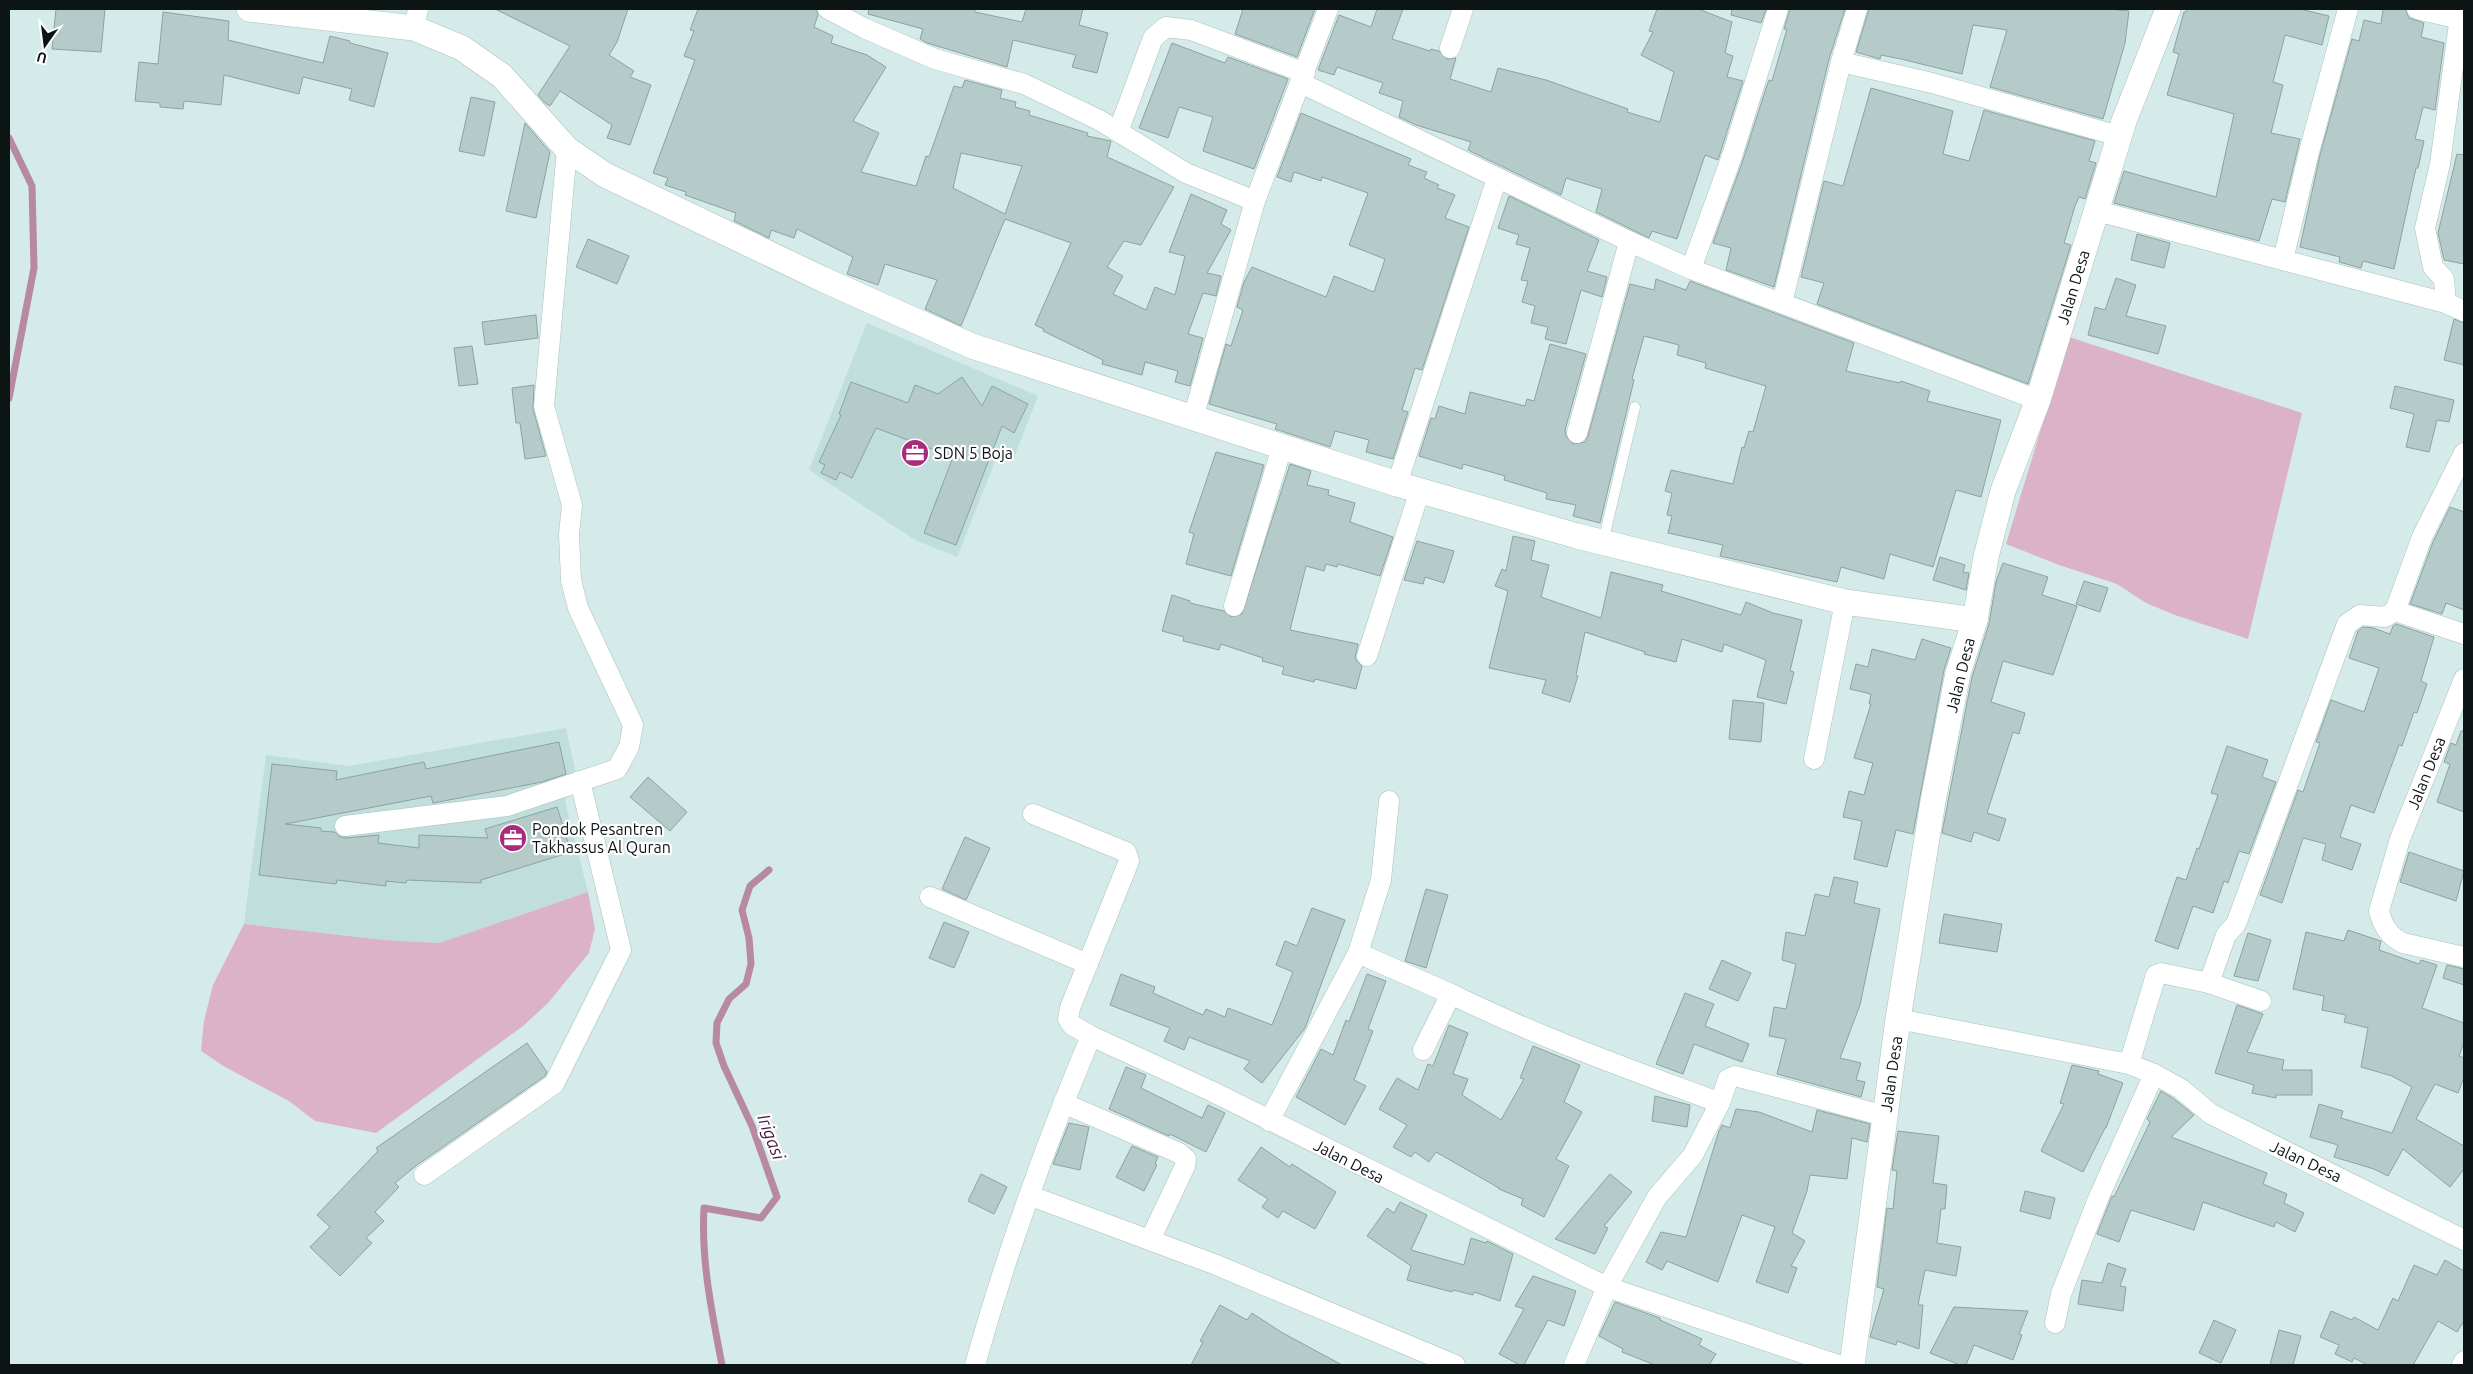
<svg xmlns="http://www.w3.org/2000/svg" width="2473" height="1374" viewBox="0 0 2473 1374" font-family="Ubuntu,sans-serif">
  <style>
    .built { fill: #bfdedc }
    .green { fill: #dbb2c7 }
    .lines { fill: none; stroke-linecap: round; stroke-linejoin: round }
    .stream { stroke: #b789a2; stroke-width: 7 }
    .building { fill: #b5cbca; stroke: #8da2a1; fill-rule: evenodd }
    .service-casing { stroke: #aac0bf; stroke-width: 11 }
    .minor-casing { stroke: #aac0bf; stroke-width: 21 }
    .tertiary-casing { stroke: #aac0bf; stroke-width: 26 }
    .service { stroke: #fff; stroke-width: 10 }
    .minor { stroke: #fff; stroke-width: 20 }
    .tertiary { stroke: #fff; stroke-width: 25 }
    .labels { text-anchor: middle; stroke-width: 4.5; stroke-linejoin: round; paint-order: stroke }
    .street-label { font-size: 16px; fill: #0c1414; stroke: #fff }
    .poi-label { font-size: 16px; fill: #0c1414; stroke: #fff; text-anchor: start }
    .water-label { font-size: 18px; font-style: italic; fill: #4c1438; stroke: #fff }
  </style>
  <rect width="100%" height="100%" fill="#d4ebe9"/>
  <g class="built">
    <polygon points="867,323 1038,396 1014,457 998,454 957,557 915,540 809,470"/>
    <polygon points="566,728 576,774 565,801 588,892 439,943 384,940 244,924 266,755 349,766"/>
  </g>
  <g class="green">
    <polygon points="2069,337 2302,413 2248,639 2175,615 2146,603 2117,584 2059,565 2006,544"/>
    <polygon points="588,892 595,929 589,953 548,1003 523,1026 376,1133 315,1121 289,1101 225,1067 201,1051 204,1021 213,985 244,924 384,940 439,943"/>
  </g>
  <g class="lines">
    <g class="stream">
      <polyline points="9,138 32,186 34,268 9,398"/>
      <path d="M722,1365C712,1313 701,1261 704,1208L761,1218L777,1197L752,1126L724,1066L716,1043L717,1023L729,999L746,984L751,964L749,938L742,910L750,886L769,870"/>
    </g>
  </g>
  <g class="building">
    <polygon points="56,9 105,9 101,52 52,49"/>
    <polygon points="495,9 628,9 617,42 609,55 634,71 630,77 651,85 630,145 607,138 612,125 560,91 550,106 545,103 538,95 570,46"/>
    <path d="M698,9H816L818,15L814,27L833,36L831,43L867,55L886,67L853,121L879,133L861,172L916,186L926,156L929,157L954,86L962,88L965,80L1002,90L1000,98L1016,102L1015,107L1030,111L1029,115L1088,133L1087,136L1111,141L1107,157L1174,187L1141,245L1124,241L1107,267L1123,276L1113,294L1146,310L1155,287L1175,295L1185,256L1169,252L1191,194L1227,210L1221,224L1231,230L1207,273L1221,276L1216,296L1203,293L1188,334L1203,338L1190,386L1175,382L1178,371L1145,362L1142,375L1102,364L1103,360L1043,331L1044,329L1035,325L1071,243L1005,219L961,326L925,309L937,280L885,264L878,285L847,274L853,257L797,229L794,238L771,230L769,238L734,221L736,213L685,195L686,192L665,185L668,178L653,173L695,60L684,56L694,31L690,30ZM961,153L1022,166L1005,214L953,188Z"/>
    <polygon points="869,9 975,9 975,12 1022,22 1026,9 1083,9 1079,25 1108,33 1097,73 1072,67 1076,55 1013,40 1007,67 927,43 920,39 923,29 868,14"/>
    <polygon points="1243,9 1315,9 1297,57 1235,34"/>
    <polygon points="1377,9 1403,9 1392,39 1430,51 1431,49 1439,51 1447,59 1456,58 1450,79 1491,92 1498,68 1546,80 1628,109 1627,112 1660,122 1674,72 1641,55 1653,32 1649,31 1657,9 1698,9 1732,22 1725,53 1733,56 1727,77 1743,81 1718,160 1705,155 1677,239 1652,231 1649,238 1596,212 1602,189 1566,178 1561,195 1468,150 1471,142 1416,125 1399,117 1403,101 1379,93 1383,83 1337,67 1334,75 1318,70 1339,15 1371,27"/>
    <polygon points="1732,9 1766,9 1761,23 1731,15"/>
    <polygon points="1790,9 1845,9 1829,59 1774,287 1726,270 1731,248 1713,243 1743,160 1766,88 1769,80 1772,81 1787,29 1784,29"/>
    <polygon points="1869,9 2108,9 2129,11 2125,43 2103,119 1990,87 2007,30 1973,25 1962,74 1901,59 1881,55 1880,59 1856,52"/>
    <polygon points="2187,9 2300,9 2329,16 2322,45 2285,35 2273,82 2283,85 2271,133 2300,139 2285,202 2272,199 2259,241 2114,203 2124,171 2216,197 2234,114 2167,95 2179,54 2173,52 2184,12 2186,12"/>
    <polygon points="2383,9 2405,9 2409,18 2424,23 2421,37 2444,43 2435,110 2423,107 2415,139 2424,141 2418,168 2416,168 2394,269 2363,261 2361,268 2339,262 2340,257 2300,247 2320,155 2352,39 2359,41 2364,20 2381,24"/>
    <polygon points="163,12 229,21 228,40 323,63 330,36 350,41 350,43 388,53 374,107 349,100 352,89 303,77 299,94 224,75 221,105 184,101 183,109 160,107 160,103 135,101 139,62 158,64"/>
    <polygon points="1172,43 1225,63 1228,57 1288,79 1254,169 1203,151 1213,117 1179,107 1168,138 1139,128"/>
    <polygon points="1871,88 1953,111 1943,154 1969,161 1984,110 2095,141 2089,161 2096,163 2085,199 2079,197 2075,206 2064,243 2071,245 2028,384 1817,304 1824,283 1801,277 1824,181 1843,186"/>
    <polygon points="471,97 495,102 484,156 459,151"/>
    <polygon points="1301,113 1411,159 1408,165 1427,172 1424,178 1439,185 1437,188 1455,195 1445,218 1469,227 1422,370 1415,368 1402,410 1408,412 1393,459 1366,452 1369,440 1335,431 1330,447 1275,429 1277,424 1209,404 1226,344 1231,346 1243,310 1237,307 1244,282 1252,267 1326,297 1334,276 1374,292 1385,259 1349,245 1368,193 1322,177 1321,181 1294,172 1291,182 1277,177"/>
    <polygon points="525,123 550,152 536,218 506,211"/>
    <polygon points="2457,154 2464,155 2464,264 2444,260 2438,233"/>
    <polygon points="1509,196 1599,240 1587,271 1607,277 1602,297 1581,290 1566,344 1545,339 1548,327 1531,323 1535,306 1522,302 1528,281 1521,280 1530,248 1516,244 1519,235 1498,228"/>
    <polygon points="2137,234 2170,243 2164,268 2131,260"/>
    <polygon points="588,239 629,256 617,284 576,267"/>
    <polygon points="2116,278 2136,285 2126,316 2166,326 2158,354 2088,335 2095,307 2105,310"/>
    <polygon points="1656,279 1686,290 1690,281 1854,343 1846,371 1900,383 1901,381 1930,391 1927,401 2001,420 1981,497 1956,490 1933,567 1890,554 1884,579 1841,567 1837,582 1720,556 1723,545 1668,533 1672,516 1667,515 1672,493 1665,491 1671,470 1733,484 1742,447 1744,448 1749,431 1753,432 1766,386 1705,368 1706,363 1677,355 1679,345 1644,336 1632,379 1634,380 1600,523 1573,516 1576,505 1546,499 1547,493 1504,480 1505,476 1463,464 1462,469 1419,456 1431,418 1435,419 1439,406 1465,414 1470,392 1525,406 1527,399 1534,401 1550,344 1586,354 1565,430 1566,436 1573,444 1585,442 1588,436 1630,284 1654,290"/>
    <polygon points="536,315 538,338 485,345 482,322"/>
    <polygon points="2454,319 2464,323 2464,365 2444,360"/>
    <polygon points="472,346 478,384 459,386 454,348"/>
    <polygon points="962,377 982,406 992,386 1028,404 1014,433 1002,426 956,545 924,533 953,457 876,428 852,478 840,472 836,480 821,473 825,465 819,462 841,415 839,414 851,382 908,403 915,385 938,394"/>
    <polygon points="534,385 533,409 546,456 525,459 520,423 516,423 512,388"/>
    <polygon points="2395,386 2454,400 2449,422 2437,420 2429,452 2406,447 2414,414 2390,408"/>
    <polygon points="1216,452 1264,465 1231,576 1186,564 1194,534 1189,532"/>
    <polygon points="1290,464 1311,471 1307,485 1329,490 1328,495 1355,503 1350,522 1393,537 1380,576 1338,564 1337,567 1326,564 1324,571 1306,566 1290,630 1358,644 1355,658 1362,666 1356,689 1315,679 1314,682 1282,674 1284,667 1262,661 1263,658 1221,644 1219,650 1183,641 1184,637 1162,631 1172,595 1190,601 1190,603 1224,611 1231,617 1242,614"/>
    <polygon points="2450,507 2464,512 2464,610 2446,603 2442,614 2410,604 2433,542"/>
    <polygon points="1513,536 1535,541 1531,560 1549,565 1541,597 1601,618 1611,572 1663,585 1661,591 1741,615 1746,602 1773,613 1802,620 1790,671 1794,672 1786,704 1757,697 1766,660 1724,644 1722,652 1682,639 1676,662 1644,654 1645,652 1585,632 1576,675 1578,676 1570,702 1542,693 1546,680 1489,668 1508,591 1495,586 1502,569 1506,571"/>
    <polygon points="1417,541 1454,551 1444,583 1425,577 1423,584 1404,580"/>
    <polygon points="1940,557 1965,565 1963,572 1969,573 1966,590 1933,580"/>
    <polygon points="2003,563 2048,577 2042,595 2077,606 2053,675 2003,661 1991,702 2025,713 2019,734 2013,732 1987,813 2006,819 1999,841 1974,832 1971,842 1942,833 1972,677 1989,624 1996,582"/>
    <polygon points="2084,581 2108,588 2100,612 2076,604"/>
    <polygon points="2396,624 2434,637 2421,681 2427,684 2417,713 2414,712 2402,746 2399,745 2374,813 2351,805 2340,837 2361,844 2352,870 2322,860 2326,844 2303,838 2282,903 2260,895 2298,790 2303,792 2320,743 2316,742 2331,700 2364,712 2379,668 2349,658 2358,631 2363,627 2373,628 2390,634 2393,626"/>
    <polygon points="1922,639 1951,648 1944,670 1913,834 1896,830 1887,867 1854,859 1862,821 1843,817 1849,791 1864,795 1873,763 1854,758 1871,704 1869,704 1871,694 1850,689 1856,664 1868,667 1872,649 1915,660"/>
    <polygon points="1733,700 1764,703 1761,742 1729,739"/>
    <polygon points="2461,731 2464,731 2464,812 2437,802 2450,764 2444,762 2451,743 2456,745"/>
    <polygon points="559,742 566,774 542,782 433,803 431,796 285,824 321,828 321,831 335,832 340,837 346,838 379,835 378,843 419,848 419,835 488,838 485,829 557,807 571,852 481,880 481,883 407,880 406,883 386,881 386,886 337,880 336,884 259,875 272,764 337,771 336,780 424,762 426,769"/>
    <polygon points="2227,746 2268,760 2262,777 2276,782 2249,854 2239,851 2228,883 2224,881 2213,913 2193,906 2178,949 2155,941 2177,877 2186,880 2197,848 2199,849 2218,795 2211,793"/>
    <polygon points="648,777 687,812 670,831 630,797"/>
    <polygon points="965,837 990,848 966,900 942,889"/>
    <polygon points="2409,852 2464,871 2456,901 2400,882"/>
    <polygon points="1834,877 1858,882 1854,903 1880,909 1860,1005 1840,1058 1861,1063 1856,1080 1865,1082 1861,1097 1777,1074 1786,1039 1769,1036 1774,1007 1786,1009 1796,964 1782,960 1786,932 1805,936 1815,894 1829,897"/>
    <polygon points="1426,889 1448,895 1426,968 1405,961"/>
    <polygon points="1312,908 1345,920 1305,1028 1262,1083 1244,1069 1250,1061 1189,1037 1184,1050 1164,1041 1170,1028 1110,1005 1121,974 1155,987 1153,993 1203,1015 1206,1009 1225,1017 1228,1008 1272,1025 1293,972 1276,965 1285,941 1297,946"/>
    <polygon points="1944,914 2002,924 1997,952 1939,943"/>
    <polygon points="944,922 969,932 954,968 929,958"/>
    <polygon points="2348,930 2381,941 2379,950 2419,964 2421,960 2437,965 2422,1008 2464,1023 2464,1042 2459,1056 2464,1058 2464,1077 2458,1093 2435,1084 2416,1119 2464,1146 2464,1169 2450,1187 2403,1149 2388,1176 2374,1169 2334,1157 2338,1145 2310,1137 2319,1104 2343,1111 2341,1118 2392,1133 2412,1087 2392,1076 2361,1067 2368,1028 2344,1022 2346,1015 2322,1010 2324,996 2293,989 2306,932 2344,941"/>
    <polygon points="2248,933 2271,940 2258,981 2234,976"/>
    <polygon points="1722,960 1751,973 1738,1001 1709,989"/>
    <polygon points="2447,965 2464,969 2464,985 2443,978"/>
    <polygon points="1367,974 1386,981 1368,1029 1373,1031 1354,1080 1366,1086 1345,1125 1296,1097 1321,1049 1333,1055 1346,1020 1349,1022"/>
    <polygon points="1685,993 1714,1004 1705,1026 1749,1044 1742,1062 1694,1044 1683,1074 1656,1064"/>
    <polygon points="2237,1005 2263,1014 2247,1052 2284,1060 2282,1070 2312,1070 2312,1095 2276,1095 2276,1098 2252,1093 2254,1085 2215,1073"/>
    <polygon points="1449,1025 1468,1033 1453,1074 1468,1079 1462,1095 1501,1120 1524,1079 1520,1078 1533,1046 1580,1065 1564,1102 1582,1112 1556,1159 1569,1166 1544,1217 1521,1205 1523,1199 1499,1189 1499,1188 1436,1152 1429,1162 1415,1152 1411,1157 1393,1147 1407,1125 1379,1109 1397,1078 1418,1090 1428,1064 1433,1066"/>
    <polygon points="527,1043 547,1072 545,1076 417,1165 395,1183 399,1187 375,1212 384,1221 366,1238 372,1243 340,1276 310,1247 330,1227 317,1215 378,1151 376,1148"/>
    <polygon points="2072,1065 2099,1071 2098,1074 2123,1083 2106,1128 2105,1128 2083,1172 2041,1151 2064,1104 2060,1103"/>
    <polygon points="1126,1067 1146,1075 1141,1088 1202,1118 1208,1105 1225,1113 1206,1152 1170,1134 1169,1136 1109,1109"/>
    <polygon points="2161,1091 2174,1099 2194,1115 2171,1137 2267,1173 2263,1184 2287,1194 2284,1203 2304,1213 2295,1232 2276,1222 2274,1227 2203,1202 2194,1230 2131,1210 2119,1242 2097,1234 2112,1196 2114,1197 2150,1122 2147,1119"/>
    <polygon points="1655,1096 1690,1105 1687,1127 1652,1121"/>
    <polygon points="1736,1109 1759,1112 1812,1132 1817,1110 1870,1124 1867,1142 1852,1138 1847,1179 1810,1175 1807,1191 1792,1233 1805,1241 1791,1266 1797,1268 1788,1293 1756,1282 1775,1227 1742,1215 1718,1282 1667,1261 1662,1270 1646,1262 1661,1232 1686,1237 1719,1131 1722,1125 1730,1128"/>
    <polygon points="1069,1123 1089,1127 1080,1170 1053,1164"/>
    <polygon points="1898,1131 1939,1136 1933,1183 1947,1185 1945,1209 1941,1209 1937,1243 1961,1247 1956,1276 1925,1270 1918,1305 1923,1305 1919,1349 1897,1341 1896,1345 1870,1337 1884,1289 1877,1287 1887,1208 1893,1209 1897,1171 1892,1170"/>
    <polygon points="1132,1146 1158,1157 1155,1164 1157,1165 1144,1191 1116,1177"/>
    <polygon points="1261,1147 1290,1167 1292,1164 1336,1192 1315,1229 1283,1211 1278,1218 1262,1207 1268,1199 1238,1180"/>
    <polygon points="981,1174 1007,1187 994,1214 968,1201"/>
    <polygon points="1610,1174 1632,1192 1604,1226 1608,1228 1595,1254 1555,1239"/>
    <polygon points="2025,1191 2055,1198 2050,1219 2020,1211"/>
    <polygon points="1400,1202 1427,1215 1411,1250 1464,1265 1471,1238 1486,1243 1487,1241 1513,1254 1500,1301 1474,1292 1473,1295 1453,1290 1452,1292 1407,1280 1411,1266 1367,1236 1387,1208 1394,1213"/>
    <polygon points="2445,1260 2464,1271 2464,1321 2457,1332 2438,1321 2413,1365 2368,1365 2354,1358 2352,1362 2335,1354 2339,1345 2320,1337 2331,1311 2352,1320 2354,1317 2378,1330 2393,1298 2398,1301 2414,1265 2437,1275"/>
    <polygon points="2108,1263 2126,1269 2120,1286 2126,1287 2123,1311 2078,1304 2082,1280 2102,1283"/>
    <polygon points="1533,1276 1576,1291 1564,1326 1548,1320 1524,1365 1520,1365 1499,1354 1524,1309 1515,1306"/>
    <polygon points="1615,1302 1660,1318 1660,1320 1702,1339 1699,1345 1716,1354 1709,1365 1655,1365 1622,1352 1623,1349 1599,1336"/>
    <polygon points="1220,1305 1247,1320 1252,1313 1281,1332 1342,1365 1191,1365 1203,1342 1200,1341"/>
    <polygon points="1954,1307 2028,1311 2019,1334 2022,1335 2013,1360 1974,1345 1966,1365 1960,1365 1930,1353"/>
    <polygon points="2214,1320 2236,1330 2221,1363 2199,1353"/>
    <polygon points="2279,1330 2301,1336 2293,1365 2270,1365"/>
  </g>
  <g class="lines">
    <defs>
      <polyline id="service" points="1603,542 1635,407"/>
      <g id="minor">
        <polyline points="828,9 864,28 935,59 1024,84 1099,120 1186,173 1255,201"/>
        <polyline points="2417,9 2460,19"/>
        <polyline points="414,28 418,9"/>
        <polyline points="1450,48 1463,9"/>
        <polyline points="1841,62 1932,83 2119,136"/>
        <polyline points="1301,83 1637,245 1691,269 2038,400"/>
        <polyline points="1118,132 1153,38 1166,27 1191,30 1305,73"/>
        <polyline points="2097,211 2446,303 2464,311"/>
        <polyline points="2283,260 2309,152 2348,9"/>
        <polyline points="1691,269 1732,156 1778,9"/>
        <polyline points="1782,303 1841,62 1857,9"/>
        <polyline points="2446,303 2444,279 2433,267 2425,228 2440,164 2461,9"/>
        <polyline points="1193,418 1255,201 1328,9"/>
        <polyline points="1577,433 1629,242"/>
        <polyline points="1397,484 1497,178"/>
        <polyline points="1234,606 1282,447"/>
        <polyline points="2395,611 2422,537 2464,453"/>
        <polyline points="1367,656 1420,490"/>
        <path d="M2464,679L2400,839L2379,911C2383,926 2389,936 2403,943L2464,957"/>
        <polyline points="1814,759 1845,602"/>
        <polyline points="1033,814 1126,852 1129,861 1070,1008 1068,1019 1072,1025 1091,1036 1209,1090 1607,1287 1838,1365"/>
        <polyline points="345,826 507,806 617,769 629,747 633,725 578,608 571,580 569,534 572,505 544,406 567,149"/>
        <polyline points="930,897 1088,964"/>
        <polyline points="1358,953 1451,994 1423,1050"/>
        <polyline points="2209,983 2261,1001"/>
        <path d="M1451,994C1538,1037 1629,1069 1720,1103"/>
        <polyline points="1898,1019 2129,1064"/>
        <polyline points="2154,1074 2129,1064 2156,975 2161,973 2209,983 2226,935 2236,924 2347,624 2360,615 2385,617 2395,611 2464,634"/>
        <polyline points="1063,1103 1179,1153 1186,1159 1185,1166 1150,1240"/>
        <polyline points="1269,1121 1358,953 1381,880 1389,801"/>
        <polyline points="424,1175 554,1084 621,950 580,781"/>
        <polyline points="1031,1196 1214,1264 1455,1365"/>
        <polyline points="2055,1323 2061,1294 2098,1199 2154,1074 2181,1089 2211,1114 2464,1240"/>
        <path d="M975,1365C1006,1254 1046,1143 1091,1036"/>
        <polyline points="1574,1365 1607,1287 1657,1197 1693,1155 1720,1103 1728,1079 1735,1076 1885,1116"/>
        <polyline points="2462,1365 2464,1361"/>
      </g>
      <g id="tertiary">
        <polyline points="249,9 414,28 462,48 502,76 567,149 605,175 822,279 972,346 1397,484 1577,536 1845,602 1975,620"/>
        <polyline points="1852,1365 1898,1019 1933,801 1958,673 1975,620 1986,557 2003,491 2038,400 2124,121 2168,9"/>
      </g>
    </defs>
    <use href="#service" class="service-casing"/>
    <use href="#minor" class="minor-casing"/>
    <use href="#tertiary" class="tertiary-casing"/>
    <use href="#service" class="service"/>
    <use href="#minor" class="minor"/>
    <use href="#tertiary" class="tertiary"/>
  </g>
  <defs>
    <symbol id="office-disc" viewBox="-11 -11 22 22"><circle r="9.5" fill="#a82b7c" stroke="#fff"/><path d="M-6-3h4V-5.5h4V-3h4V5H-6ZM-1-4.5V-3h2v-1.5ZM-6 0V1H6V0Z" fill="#fff"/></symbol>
  </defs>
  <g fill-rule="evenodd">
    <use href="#office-disc" x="899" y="437" width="32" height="32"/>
    <use href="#office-disc" x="497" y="822" width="32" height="32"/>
  </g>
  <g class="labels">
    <g class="street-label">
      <text transform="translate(2073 287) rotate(-73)" y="6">Jalan Desa</text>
      <text transform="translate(1960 675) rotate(-76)" y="6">Jalan Desa</text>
      <text transform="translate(2426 773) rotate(-68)" y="6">Jalan Desa</text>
      <text transform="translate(1891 1074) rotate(-82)" y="6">Jalan Desa</text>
      <text transform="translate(1349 1161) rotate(27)" y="6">Jalan Desa</text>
      <text transform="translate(2306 1161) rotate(25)" y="6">Jalan Desa</text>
    </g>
    <g class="poi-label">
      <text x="934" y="459">SDN 5 Boja</text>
      <text x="532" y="835">Pondok Pesantren<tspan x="532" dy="18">Takhassus Al Quran</tspan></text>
    </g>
    <g class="water-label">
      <text transform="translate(771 1137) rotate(69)" y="6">Irigasi</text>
    </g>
  </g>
  <rect width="2473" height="1374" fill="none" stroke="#0c1414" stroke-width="20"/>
  <g transform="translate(45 45) rotate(194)" stroke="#ffffff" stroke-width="4" paint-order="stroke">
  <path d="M0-4L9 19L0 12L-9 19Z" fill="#0c1414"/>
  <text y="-8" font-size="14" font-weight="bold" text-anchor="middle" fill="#0c1414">U</text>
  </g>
</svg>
